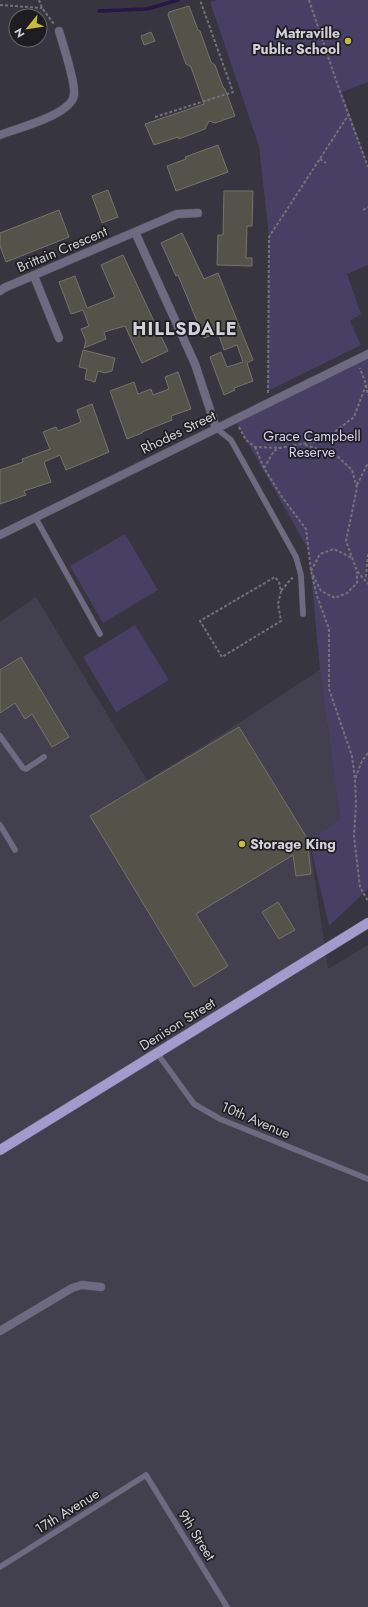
<svg xmlns="http://www.w3.org/2000/svg" width="368" height="1607" viewBox="0 0 368 1607" font-family="Jost,sans-serif">
  <style>
    .built { fill: #42404f }
    .green { fill: #473f64 }
    .lines { fill: none; stroke-linecap: round; stroke-linejoin: round }
    .stream { stroke: #251747; stroke-width: 3.5 }
    .building { fill: #545349; stroke: #747469 }
    .lane-casing { stroke: #53515a; stroke-width: 6 }
    .street-casing { stroke: #53515a; stroke-width: 9 }
    .primary-casing { stroke: #53515a; stroke-width: 11 }
    .path { stroke: #73727a; stroke-width: 2; stroke-dasharray: 3 2; stroke-linecap: butt }
    .lane { stroke: #6e6a82; stroke-width: 5.5 }
    .street { stroke: #6e6a82; stroke-width: 8 }
    .primary { stroke: #a39bcd; stroke-width: 10 }
    .poi-dot { fill: #c9bb3b; stroke: #1e1d22; stroke-width: 1.5 }
    .labels { text-anchor: middle; stroke-width: 3.5; stroke-linejoin: round; paint-order: stroke }
    .poi-label { font-size: 14px; font-weight: bold; fill: #d2d1d7; stroke: #1e1d22; text-anchor: end }
    .street-label { font-size: 14px; fill: #d2d1d7; stroke: #1e1d22 }
    .park-label { font-size: 14px; fill: #d7d2f3; stroke: #1e1d22 }
    .district-label { font-size: 18px; font-weight: bold; letter-spacing: 1px; fill: #d2d1d7; stroke: #1e1d22 }
  </style>
  <rect width="100%" height="100%" fill="#37353f"/>
  <polygon class="built" points="36,597 147,780 211,741 320,670 340,819 309,840 328,969 368,945 368,1607 0,1607 0,622"/>
  <g class="green">
    <polygon points="217,0 368,0 368,82 342,92 368,166 368,265 347,274 361,314 350,321 361,345 268,391 269,237 259,146 210,2"/>
    <polygon points="368,354 368,554 366,577 368,578 368,889 329,926 309,840 340,819 320,670 309,551 235,420"/>
    <polygon points="125,534 158,590 103,623 70,566"/>
    <polygon points="135,625 169,680 116,712 83,657"/>
  </g>
  <g class="lines">
    <polyline class="stream" points="99,11 147,9 178,0"/>
  </g>
  <g class="building">
    <polygon points="189,6 198,30 200,31 211,62 215,65 223,87 225,89 235,116 215,123 209,121 205,129 179,139 178,137 154,145 145,124 204,104 191,67 186,64 168,15 169,12"/>
    <polygon points="151,32 155,41 144,45 141,36"/>
    <polygon points="218,145 228,172 176,191 167,166 186,159 185,157"/>
    <polygon points="108,190 118,217 102,223 92,196"/>
    <polygon points="224,191 253,191 252,226 247,226 246,258 252,258 252,266 217,265 218,235 223,235"/>
    <polygon points="59,210 69,237 6,262 0,246 0,233"/>
    <polygon points="182,233 204,279 218,273 253,360 247,363 253,381 234,388 235,390 224,395 210,357 221,352 227,367 243,362 237,345 224,350 218,333 204,338 178,275 176,276 161,243"/>
    <polygon points="123,255 168,351 142,363 125,326 104,332 106,339 84,348 86,341 81,329 89,326 83,310 71,314 59,282 75,276 87,308 115,297 101,265"/>
    <polygon points="83,350 115,358 112,371 105,373 98,371 95,382 85,379 87,369 79,367"/>
    <polygon points="178,372 191,409 171,416 172,420 142,432 142,433 127,439 110,391 134,382 138,394 151,389 153,395 169,389 165,377"/>
    <polygon points="92,404 109,452 66,470 60,455 44,462 51,482 24,491 26,495 0,504 0,470 23,462 22,459 50,449 43,432 56,427 58,431 81,422 77,410"/>
    <polygon points="21,657 69,737 52,747 32,714 25,719 15,703 0,713 0,670"/>
    <polygon points="239,727 307,838 311,874 296,876 293,855 196,914 228,966 194,987 90,816"/>
    <polygon points="278,902 295,930 279,939 262,912"/>
  </g>
  <g class="lines">
    <defs>
      <g id="lane">
        <polyline points="216,428 231,440 296,557 301,575 303,614"/>
        <polyline points="35,517 100,634"/>
        <polyline points="0,736 23,768 26,769 44,757"/>
        <polyline points="0,825 15,850"/>
        <polyline points="157,1053 194,1104 220,1119 368,1179"/>
        <polyline points="0,1567 146,1475 227,1607"/>
      </g>
      <g id="street">
        <path d="M0,135C18,128 71,115 74,95C76,84 63,44 59,31"/>
        <polyline points="135,232 195,364 216,428"/>
        <polyline points="34,276 59,338"/>
        <polyline points="0,291 4,288 177,214 198,213"/>
        <polyline points="0,535 368,354"/>
        <polyline points="0,1331 72,1288 82,1285 101,1287"/>
      </g>
      <polyline id="primary" points="0,1150 368,923"/>
    </defs>
    <use href="#lane" class="lane-casing"/>
    <use href="#street" class="street-casing"/>
    <use href="#primary" class="primary-casing"/>
    <g class="path">
      <polyline points="39,0 42,8 54,24"/>
      <polyline points="309,0 339,89 368,167"/>
      <polyline points="0,5 42,8"/>
      <polyline points="155,117 233,92 200,0"/>
      <polyline points="320,159 326,163"/>
      <polyline points="363,210 368,207"/>
      <polyline points="366,385 368,395"/>
      <polyline points="268,393 269,237 349,114"/>
      <polyline points="239,427 246,440 255,447 280,448 324,440 354,417 366,385 360,368"/>
      <polyline points="305,445 335,454 352,470 357,488 346,541 357,571 368,584"/>
      <polyline points="255,447 264,468 282,497 306,529 311,571 317,596 329,629 329,689 352,756 355,779"/>
      <polyline points="264,468 274,451 279,448"/>
      <polyline points="357,485 368,463"/>
      <polyline points="368,554 366,577 368,578"/>
      <polyline points="311,571 320,554 334,549 352,558"/>
      <polyline points="313,575 321,591 335,598 347,593 357,583 357,572"/>
      <polyline points="281,591 278,604 281,621 222,657 200,621 275,577 279,582 281,591 291,579 293,578"/>
      <polyline points="368,753 362,761 355,779 356,804 354,836 360,887 368,901"/>
    </g>
    <use href="#lane" class="lane"/>
    <use href="#street" class="street"/>
    <use href="#primary" class="primary"/>
  </g>
  <g class="poi-dot">
    <circle cx="348" cy="41" r="4"/>
    <circle cx="242" cy="844" r="4"/>
  </g>
  <g class="labels">
    <g class="poi-label">
      <text x="340" y="38">Matraville<tspan x="340" dy="16">Public School</tspan></text>
      <text x="250" y="849" text-anchor="start">Storage King</text>
    </g>
    <g class="street-label">
      <text transform="translate(62 249) rotate(-23)" y="5">Brittain Crescent</text>
      <text transform="translate(178 432) rotate(-26)" y="5">Rhodes Street</text>
      <text transform="translate(177 1024) rotate(-32)" y="5">Denison Street</text>
      <text transform="translate(256 1120) rotate(23)" y="5">10th Avenue</text>
      <text transform="translate(67 1511) rotate(-32)" y="5">17th Avenue</text>
      <text transform="translate(197 1535) rotate(58)" y="5">9th Street</text>
    </g>
    <g class="park-label">
      <text x="312" y="441">Grace Campbell<tspan x="312" dy="16">Reserve</tspan></text>
    </g>
    <g class="district-label">
      <text x="185" y="335">HILLSDALE</text>
    </g>
  </g>
  <g transform="translate(28 28) rotate(240)"><circle r="19" fill="#1e1d22" stroke="#66656a"/>
  <path d="M0-3L7 15L0 10L-7 15Z" fill="#c9bb3b"/>
  <text y="-6" font-size="11" font-weight="bold" text-anchor="middle" fill="#d2d1d7">N</text>
  </g>
</svg>
